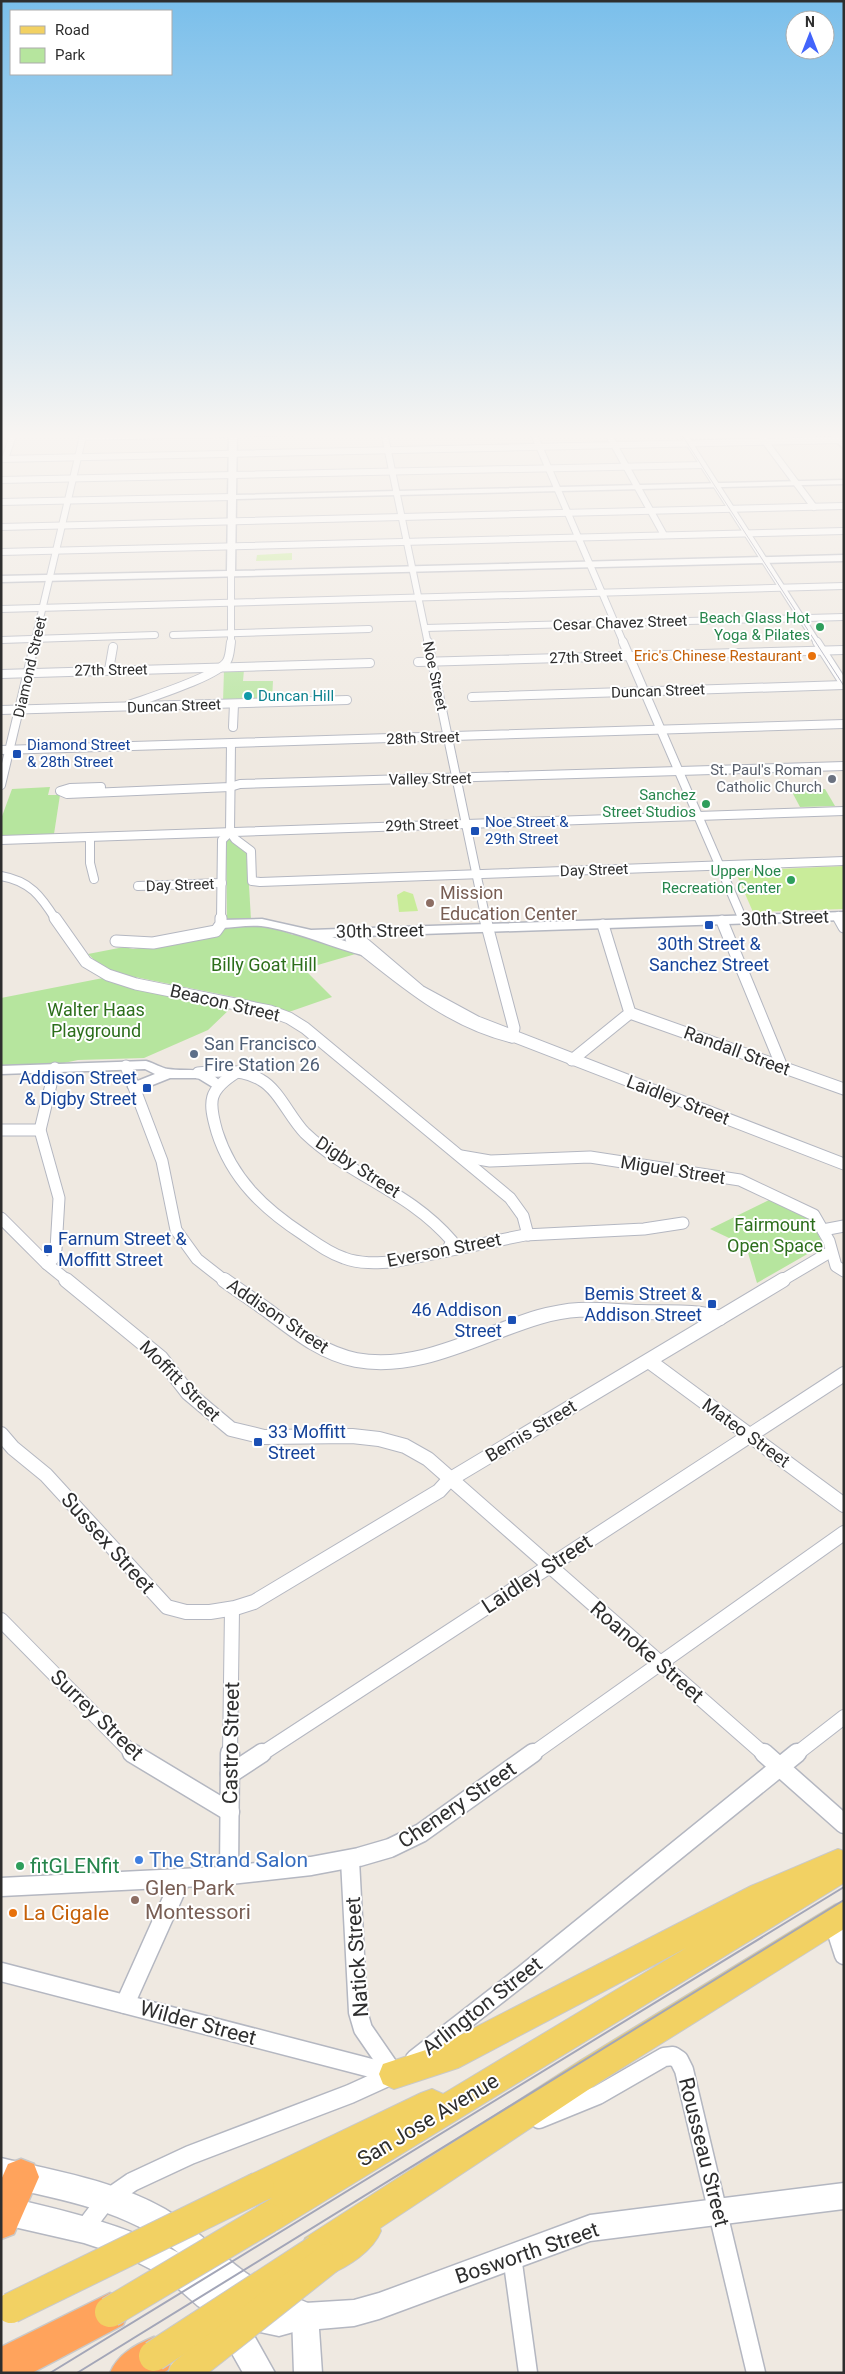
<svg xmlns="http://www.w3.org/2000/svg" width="845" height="2374" viewBox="0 0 845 2374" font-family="Roboto,sans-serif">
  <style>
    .green { fill: #b6e59e }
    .pitch { fill: #c9ec9a }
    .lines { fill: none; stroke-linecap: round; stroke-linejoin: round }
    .minor-far4-casing { stroke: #b4b7c1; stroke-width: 8 }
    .minor-far3-casing { stroke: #b4b7c1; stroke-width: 10 }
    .minor-far2-casing { stroke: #b4b7c1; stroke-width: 13 }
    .minor-far1-casing { stroke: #b4b7c1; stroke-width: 16 }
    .minor-casing { stroke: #b4b7c1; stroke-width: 21 }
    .tertiary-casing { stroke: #b4b7c1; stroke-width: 3 }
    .secondary-casing { stroke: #b4b7c1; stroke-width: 3 }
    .primary-casing { stroke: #c9c9c9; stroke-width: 2 }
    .motorway-casing { stroke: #c9c9c9; stroke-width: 3 }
    .minor-far4 { stroke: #fff; stroke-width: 6 }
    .minor-far3 { stroke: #fff; stroke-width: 8 }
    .minor-far2 { stroke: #fff; stroke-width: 11 }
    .minor-far1 { stroke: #fff; stroke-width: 14 }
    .minor { stroke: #fff; stroke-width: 18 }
    .tertiary { fill: #fff; fill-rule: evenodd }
    .secondary { fill: #fff; fill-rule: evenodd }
    .primary { fill: #f2d163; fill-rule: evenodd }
    .motorway { fill: #ffa35c; fill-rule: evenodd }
    .tram-far1 { stroke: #a3a6b8; stroke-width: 1 }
    .tram { stroke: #a3a6b8; stroke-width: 2 }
    .primary-bridge-casing { stroke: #c9c9c9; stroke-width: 32; stroke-linecap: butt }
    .primary-bridge { stroke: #f2d163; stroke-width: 30 }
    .leisure-dot { fill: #2e9e5b; stroke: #fff; stroke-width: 2 }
    .food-dot { fill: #e8710a; stroke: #fff; stroke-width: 2 }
    .culture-dot { fill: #0f9aa8; stroke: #fff; stroke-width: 2 }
    .transit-dot { fill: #1a4fb4; stroke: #fff; stroke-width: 2 }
    .worship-dot { fill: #6b7280; stroke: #fff; stroke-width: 2 }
    .education-dot { fill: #8d6e63; stroke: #fff; stroke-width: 2 }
    .service-dot { fill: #5c6f8a; stroke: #fff; stroke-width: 2 }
    .shop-dot { fill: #3f7fe0; stroke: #fff; stroke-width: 2 }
    .labels { text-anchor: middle; stroke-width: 4; stroke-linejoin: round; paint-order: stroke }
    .far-leisure-label { font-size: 15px; fill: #27864d; stroke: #fff; text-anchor: end }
    .far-street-label { font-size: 15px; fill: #2e2e2e; stroke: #fff }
    .far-food-label { font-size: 15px; fill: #c56008; stroke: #fff; text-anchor: end }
    .far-culture-label { font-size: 15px; fill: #0d838f; stroke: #fff; text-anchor: start }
    .far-transit-label { font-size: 15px; fill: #164399; stroke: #fff; text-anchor: start }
    .far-worship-label { font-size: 15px; fill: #5b616d; stroke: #fff; text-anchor: end }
    .education-label { font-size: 18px; fill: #785e54; stroke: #fff; text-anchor: start }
    .street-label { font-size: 18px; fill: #2e2e2e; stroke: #fff }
    .transit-label { font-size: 18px; fill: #164399; stroke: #fff; text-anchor: end }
    .park-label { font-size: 18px; fill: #2c6e1b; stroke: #fff }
    .service-label { font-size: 18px; fill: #4e5e75; stroke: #fff; text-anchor: start }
    .near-street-label { font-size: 21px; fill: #2e2e2e; stroke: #fff }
    .near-shop-label { font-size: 21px; fill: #366cbe; stroke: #fff; text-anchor: start }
    .near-leisure-label { font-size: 21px; fill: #27864d; stroke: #fff; text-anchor: start }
    .near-education-label { font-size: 21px; fill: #785e54; stroke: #fff; text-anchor: start }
    .near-food-label { font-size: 21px; fill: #c56008; stroke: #fff; text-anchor: start }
  </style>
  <rect width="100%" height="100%" fill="#efe9e1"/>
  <g class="green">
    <polygon points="224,670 244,670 243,681 273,681 272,700 223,702"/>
    <polygon points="50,787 48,795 60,795 54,834 1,836 1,819 12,789"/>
    <polygon points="825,789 835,806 800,807 791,790"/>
    <polygon points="230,838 247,851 251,920 227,921 226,842"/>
    <polygon points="253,925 273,927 293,935 311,934 340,948 359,953 304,969 332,997 286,1013 239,998 130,976 102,967 88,954 124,947 133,949 220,934 224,927"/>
    <polygon points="103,978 232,1007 208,1030 144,1058 78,1060 54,1065 1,1067 1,998"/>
    <polygon points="771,1199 810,1216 823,1245 757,1283 746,1246 710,1229"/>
  </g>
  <g class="pitch">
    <polygon points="292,553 292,560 256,561 257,555"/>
    <polygon points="844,866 844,909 753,912 735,871"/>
    <polygon points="404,891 413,894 418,911 399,912 397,895"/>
  </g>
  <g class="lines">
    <defs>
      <g id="minor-far4">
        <polyline points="384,432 428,644"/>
        <polyline points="533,432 624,644"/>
        <polyline points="607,432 664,535"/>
        <polyline points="682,432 818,644"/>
        <polyline points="758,432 814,507"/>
        <polyline points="82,437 308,432"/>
        <polyline points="1,459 844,440"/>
        <polyline points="5,459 14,432"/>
        <polyline points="1,480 703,465"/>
        <polyline points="1,502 232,497"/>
        <polyline points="1,527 844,506"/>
        <polyline points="1,552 844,531"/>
        <polyline points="1,609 844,586"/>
        <polyline points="425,628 844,617"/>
        <polyline points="173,635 369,629"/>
        <polyline points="1,640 155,635"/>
        <polyline points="34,644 84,432"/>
        <polyline points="231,644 231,574"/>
      </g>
      <g id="minor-far3">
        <polyline points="428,642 486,920"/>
        <polyline points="623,642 743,920"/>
        <polyline points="817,642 844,684"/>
        <polyline points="418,662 844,650"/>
        <polyline points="109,670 113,647"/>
        <polyline points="1,674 370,663"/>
        <polyline points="472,697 844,685"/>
        <path d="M129,705C148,698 219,676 227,661C230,656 230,648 231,642"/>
        <polyline points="1,710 347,700"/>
        <polyline points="233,727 234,704"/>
        <polyline points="1,750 844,724"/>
        <polyline points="1,785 35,642"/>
        <polyline points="101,787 70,788 60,791 67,794 230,787 240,784 844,766"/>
        <polyline points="230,832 235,839 251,851 252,881 260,882 844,861"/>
        <polyline points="90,837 90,863 94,879"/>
        <polyline points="1,840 844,811"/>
        <path d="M1,876C30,881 41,896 56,920"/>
        <polyline points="138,886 222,883"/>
        <polyline points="838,916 840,920"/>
        <polyline points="221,920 222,840 230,832 231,744"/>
      </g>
      <g id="minor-far2">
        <polyline points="55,918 86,962 108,975 136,984 270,1011 289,1018 305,1028 510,1198 523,1216 528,1235"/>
        <polyline points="485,918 514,1028 512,1037"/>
        <polyline points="839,918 844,927"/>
        <polyline points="722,921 782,1067"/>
        <polyline points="116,941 153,943 216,931 221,924 221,918"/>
        <polyline points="630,1013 844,1089"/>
        <path d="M512,1037C450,1022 404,982 355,943L351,939V935L356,931L362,935L360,940L420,991L477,1022L844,1164"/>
        <polyline points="572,1060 630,1013 603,925"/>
        <polyline points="126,1066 162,1161 176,1230 197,1259 225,1281"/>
        <path d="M237,1072C208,1090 208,1101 217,1132C232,1179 264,1209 304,1235C317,1244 329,1253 344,1258C360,1264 377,1263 393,1262L525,1235L644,1229L683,1223"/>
        <path d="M198,1073C219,1070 243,1069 261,1080C279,1090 290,1118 305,1133C351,1177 408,1190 452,1241L447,1251"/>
        <polyline points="1,1130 40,1130"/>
        <polyline points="461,1156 490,1161 590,1157 740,1180 814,1215 829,1241 836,1266 844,1271"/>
        <polyline points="1,1218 47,1264 68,1281"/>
        <polyline points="823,1230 844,1226"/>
        <polyline points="47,1264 53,1259 56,1249 59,1198 40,1130 55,1068"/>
        <polyline points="781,1281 830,1252"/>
      </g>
      <g id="minor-far1">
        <polyline points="66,1280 161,1358 188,1393 231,1429 264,1437 352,1436 379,1439 405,1446 428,1459 765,1755"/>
        <path d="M224,1280C238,1290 253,1300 267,1310C295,1331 321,1353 356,1360C419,1372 481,1334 539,1317C581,1305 600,1311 641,1312C668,1313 694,1310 720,1318"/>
        <polyline points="649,1361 844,1505"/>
        <polyline points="1,1434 13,1448 46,1475 167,1607 186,1612 210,1612 235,1608 254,1602 439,1491 449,1480 783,1280"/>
        <polyline points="1,1620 134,1755"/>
        <polyline points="230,1755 232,1609"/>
        <polyline points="260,1755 844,1374"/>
        <polyline points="531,1755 844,1533"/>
        <polyline points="795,1755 844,1717"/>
      </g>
      <g id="minor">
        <polyline points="132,1753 230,1812"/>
        <polyline points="764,1753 844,1824"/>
        <polyline points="230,1774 262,1753"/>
        <polyline points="350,1860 358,2012 363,2029 394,2074"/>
        <polyline points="229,1876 230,1753"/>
        <polyline points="1,1887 221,1876 311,1866 359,1857 390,1848 421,1833 533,1753"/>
        <polyline points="833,1921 844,1955"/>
        <polyline points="1,1972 394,2074"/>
        <polyline points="125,2004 181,1879"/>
        <polyline points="415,2059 523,1975 797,1753"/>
        <polyline points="539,2119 598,2095 664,2057 673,2056 679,2060 684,2070 756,2373"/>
        <polyline points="84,2229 106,2200 132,2182 190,2155 350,2094 394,2074"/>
        <polyline points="512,2256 528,2373"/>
      </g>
      <g id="tertiary">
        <polygon points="229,432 237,432 236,495 844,480 844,484 236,499 235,571 844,555 844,561 1,582 1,576 227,571"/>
        <path d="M844,912V920L332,937L370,949L372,952L366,956C333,948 302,933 268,927C253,924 237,927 221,928L215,924L221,920L262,919L311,930Z"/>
        <path d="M146,1061C154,1063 161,1068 168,1069C189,1072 209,1065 223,1085L216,1089L198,1078H170L140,1090H130L128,1087L130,1084L155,1074L145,1069L1,1074V1066Z"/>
        <polygon points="844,2183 844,2209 590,2241 379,2319 354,2326 319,2329 322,2373 294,2373 292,2316 296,2307 305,2303 354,2300 379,2293 590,2215"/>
      </g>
      <g id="secondary">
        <polygon points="827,432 835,432 844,442 844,449"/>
        <path d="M1,2158C56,2171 116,2181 165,2209C195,2227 218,2253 246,2273C267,2288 292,2296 315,2306L320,2316L315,2326L279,2336L251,2330L275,2373H243L217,2327L221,2318L198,2306L164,2276L129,2258L84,2243L1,2224L2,2196C66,2211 120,2223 179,2253C130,2211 63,2200 1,2186Z"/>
      </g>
      <g id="primary">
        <polygon points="838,1849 844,1851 844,1883 279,2229 268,2234 257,2229 252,2218 257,2207 272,2198 259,2203 248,2198 243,2187 248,2176 421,2093 432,2089 443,2094 686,1948 458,2068 394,2089 383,2084 379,2074 383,2064 441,2045 751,1886"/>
        <path d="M844,1901V1929L603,2080L380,2228L381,2231C373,2251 348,2267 328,2275L316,2271L314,2265L305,2262L301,2250L305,2238L581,2060L834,1905Z"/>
      </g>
      <g id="motorway">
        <polygon points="21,2159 34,2164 39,2177 14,2234 1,2239 1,2180 8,2164"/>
        <polygon points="110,2293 123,2299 129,2312 123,2325 32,2373 1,2373 1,2347"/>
        <path d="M154,2337L168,2342L173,2356L168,2370L163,2373H110C118,2354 135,2345 154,2337Z"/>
      </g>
    </defs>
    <use href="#minor-far4" class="minor-far4-casing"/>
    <use href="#minor-far3" class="minor-far3-casing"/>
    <use href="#minor-far2" class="minor-far2-casing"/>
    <use href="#minor-far1" class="minor-far1-casing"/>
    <use href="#minor" class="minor-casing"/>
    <use href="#tertiary" class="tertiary-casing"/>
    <use href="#secondary" class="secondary-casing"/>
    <use href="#primary" class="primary-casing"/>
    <use href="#motorway" class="motorway-casing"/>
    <use href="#minor-far4" class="minor-far4"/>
    <use href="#minor-far3" class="minor-far3"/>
    <use href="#minor-far2" class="minor-far2"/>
    <use href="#minor-far1" class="minor-far1"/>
    <use href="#minor" class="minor"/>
    <use href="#tertiary" class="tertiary"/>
    <use href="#secondary" class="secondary"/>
    <use href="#primary" class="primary"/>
    <use href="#motorway" class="motorway"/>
    <polyline class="tram-far1" points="680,432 844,686"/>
    <g class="tram">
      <polyline points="50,2373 844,1887"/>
      <polyline points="77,2373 844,1900"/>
    </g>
    <defs>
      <g id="primary-bridge">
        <polyline points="11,2308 259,2187"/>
        <polyline points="110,2312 268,2218"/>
        <polyline points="154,2356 317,2250"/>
        <polyline points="184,2373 328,2259"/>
      </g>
    </defs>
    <use href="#primary-bridge" class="primary-bridge-casing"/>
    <use href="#primary-bridge" class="primary-bridge"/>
  </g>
  <linearGradient id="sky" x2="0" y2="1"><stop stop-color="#7abfeb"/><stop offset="0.57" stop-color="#f8f5f2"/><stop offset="1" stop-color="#f8f5f2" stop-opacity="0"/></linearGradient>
  <rect width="845" height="764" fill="url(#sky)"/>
  <g class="leisure-dot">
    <circle cx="820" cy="627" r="5"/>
    <circle cx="706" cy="804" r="5"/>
    <circle cx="791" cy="880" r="5"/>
    <circle cx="20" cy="1866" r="5"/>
  </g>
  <g class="food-dot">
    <circle cx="812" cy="656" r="5"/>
    <circle cx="13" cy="1913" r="5"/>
  </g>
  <circle class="culture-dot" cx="248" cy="696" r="5"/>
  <g class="transit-dot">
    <rect x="12" y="749" width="10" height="10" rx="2.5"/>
    <rect x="470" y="826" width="10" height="10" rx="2.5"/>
    <rect x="704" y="920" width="10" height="10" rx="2.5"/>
    <rect x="142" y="1083" width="10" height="10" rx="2.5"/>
    <rect x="43" y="1244" width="10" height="10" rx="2.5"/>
    <rect x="707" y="1299" width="10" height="10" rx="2.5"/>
    <rect x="507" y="1315" width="10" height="10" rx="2.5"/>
    <rect x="253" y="1437" width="10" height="10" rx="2.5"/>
  </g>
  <circle class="worship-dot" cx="832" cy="779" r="5"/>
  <g class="education-dot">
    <circle cx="430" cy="903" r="5"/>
    <circle cx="135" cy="1900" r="5"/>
  </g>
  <circle class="service-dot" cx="194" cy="1054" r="5"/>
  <circle class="shop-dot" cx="139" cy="1860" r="5"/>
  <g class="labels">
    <g class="far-leisure-label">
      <text x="810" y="623">Beach Glass Hot<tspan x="810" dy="17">Yoga &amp; Pilates</tspan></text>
      <text x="696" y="800">Sanchez<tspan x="696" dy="17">Street Studios</tspan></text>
      <text x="781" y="876">Upper Noe<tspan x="781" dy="17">Recreation Center</tspan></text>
    </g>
    <g class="far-street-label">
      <text transform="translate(620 623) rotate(-2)" y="5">Cesar Chavez Street</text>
      <text transform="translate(586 657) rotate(-2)" y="5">27th Street</text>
      <text transform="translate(30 667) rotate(-77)" y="5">Diamond Street</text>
      <text transform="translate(111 670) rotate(-1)" y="5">27th Street</text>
      <text transform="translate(435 676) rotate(78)" y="5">Noe Street</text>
      <text transform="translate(658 691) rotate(-2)" y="5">Duncan Street</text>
      <text transform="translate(174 706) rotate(-2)" y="5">Duncan Street</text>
      <text transform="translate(423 738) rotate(-2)" y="5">28th Street</text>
      <text transform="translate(430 779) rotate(-1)" y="5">Valley Street</text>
      <text transform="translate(422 825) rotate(-2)" y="5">29th Street</text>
      <text transform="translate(594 870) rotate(-2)" y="5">Day Street</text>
      <text transform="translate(180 885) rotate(-2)" y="5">Day Street</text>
    </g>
    <g class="far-food-label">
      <text x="802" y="661">Eric's Chinese Restaurant</text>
    </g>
    <g class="far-culture-label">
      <text x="258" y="701">Duncan Hill</text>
    </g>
    <g class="far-transit-label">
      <text x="27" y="750">Diamond Street<tspan x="27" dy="17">&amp; 28th Street</tspan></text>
      <text x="485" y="827">Noe Street &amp;<tspan x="485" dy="17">29th Street</tspan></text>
    </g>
    <g class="far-worship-label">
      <text x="822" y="775">St. Paul's Roman<tspan x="822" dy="17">Catholic Church</tspan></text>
    </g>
    <g class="education-label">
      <text x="440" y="899">Mission<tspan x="440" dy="21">Education Center</tspan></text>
    </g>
    <g class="street-label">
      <text transform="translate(785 918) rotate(-2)" y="6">30th Street</text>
      <text transform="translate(380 931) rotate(-1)" y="6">30th Street</text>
      <text transform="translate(225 1003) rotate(13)" y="6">Beacon Street</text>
      <text transform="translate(737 1051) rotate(20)" y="6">Randall Street</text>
      <text transform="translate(678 1100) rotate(21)" y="6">Laidley Street</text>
      <text transform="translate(358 1167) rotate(33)" y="6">Digby Street</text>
      <text transform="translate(673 1170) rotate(9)" y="6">Miguel Street</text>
      <text transform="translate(444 1250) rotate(-11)" y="6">Everson Street</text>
      <text transform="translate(278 1316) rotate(34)" y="6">Addison Street</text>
      <text transform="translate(180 1381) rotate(45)" y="6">Moffitt Street</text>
      <text transform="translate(531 1431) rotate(-31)" y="6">Bemis Street</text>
      <text transform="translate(746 1433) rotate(36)" y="6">Mateo Street</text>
    </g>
    <g class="transit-label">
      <text x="709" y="950" text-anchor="middle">30th Street &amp;<tspan x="709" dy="21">Sanchez Street</tspan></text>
      <text x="137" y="1084">Addison Street<tspan x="137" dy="21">&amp; Digby Street</tspan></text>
      <text x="58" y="1245" text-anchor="start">Farnum Street &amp;<tspan x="58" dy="21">Moffitt Street</tspan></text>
      <text x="702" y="1300">Bemis Street &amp;<tspan x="702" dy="21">Addison Street</tspan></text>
      <text x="502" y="1316">46 Addison<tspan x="502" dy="21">Street</tspan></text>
      <text x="268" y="1438" text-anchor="start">33 Moffitt<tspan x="268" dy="21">Street</tspan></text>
    </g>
    <g class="park-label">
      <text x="264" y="971">Billy Goat Hill</text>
      <text x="96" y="1016">Walter Haas<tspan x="96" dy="21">Playground</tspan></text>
      <text x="775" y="1231">Fairmount<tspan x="775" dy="21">Open Space</tspan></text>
    </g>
    <g class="service-label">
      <text x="204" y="1050">San Francisco<tspan x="204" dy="21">Fire Station 26</tspan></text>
    </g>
    <g class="near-street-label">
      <text transform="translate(108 1543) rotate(48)" y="7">Sussex Street</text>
      <text transform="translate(537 1574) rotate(-33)" y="7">Laidley Street</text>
      <text transform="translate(647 1652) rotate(41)" y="7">Roanoke Street</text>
      <text transform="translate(97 1715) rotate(44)" y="7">Surrey Street</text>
      <text transform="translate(231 1743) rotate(-89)" y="7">Castro Street</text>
      <text transform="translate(457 1805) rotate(-34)" y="7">Chenery Street</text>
      <text transform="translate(357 1957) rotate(-94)" y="7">Natick Street</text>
      <text transform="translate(482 2006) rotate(-38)" y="7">Arlington Street</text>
      <text transform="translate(198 2023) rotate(15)" y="7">Wilder Street</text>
      <text transform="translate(428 2120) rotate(-31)" y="7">San Jose Avenue</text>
      <text transform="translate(704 2152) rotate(76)" y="7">Rousseau Street</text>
      <text transform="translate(527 2253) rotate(-19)" y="7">Bosworth Street</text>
    </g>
    <g class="near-shop-label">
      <text x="149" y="1867">The Strand Salon</text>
    </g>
    <g class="near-leisure-label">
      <text x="30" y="1873">fitGLENfit</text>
    </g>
    <g class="near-education-label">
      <text x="145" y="1895">Glen Park<tspan x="145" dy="24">Montessori</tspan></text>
    </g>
    <g class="near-food-label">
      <text x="23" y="1920">La Cigale</text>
    </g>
  </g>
  <rect width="845" height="2374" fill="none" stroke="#2e2e2e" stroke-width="5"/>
  <rect x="10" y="10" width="162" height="65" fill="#ffffff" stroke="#ababab"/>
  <rect x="20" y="26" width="25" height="8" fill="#f2d163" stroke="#ababab"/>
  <text x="55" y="35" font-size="15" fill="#2e2e2e">Road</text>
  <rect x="20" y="48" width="25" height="15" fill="#b6e59e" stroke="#ababab"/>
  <text x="55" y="60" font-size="15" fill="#2e2e2e">Park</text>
  <g transform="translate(810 35)"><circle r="24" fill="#ffffff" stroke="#ababab"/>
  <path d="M0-4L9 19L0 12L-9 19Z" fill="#4264fb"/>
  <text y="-8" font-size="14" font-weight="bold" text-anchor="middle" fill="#2e2e2e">N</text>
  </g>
</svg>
